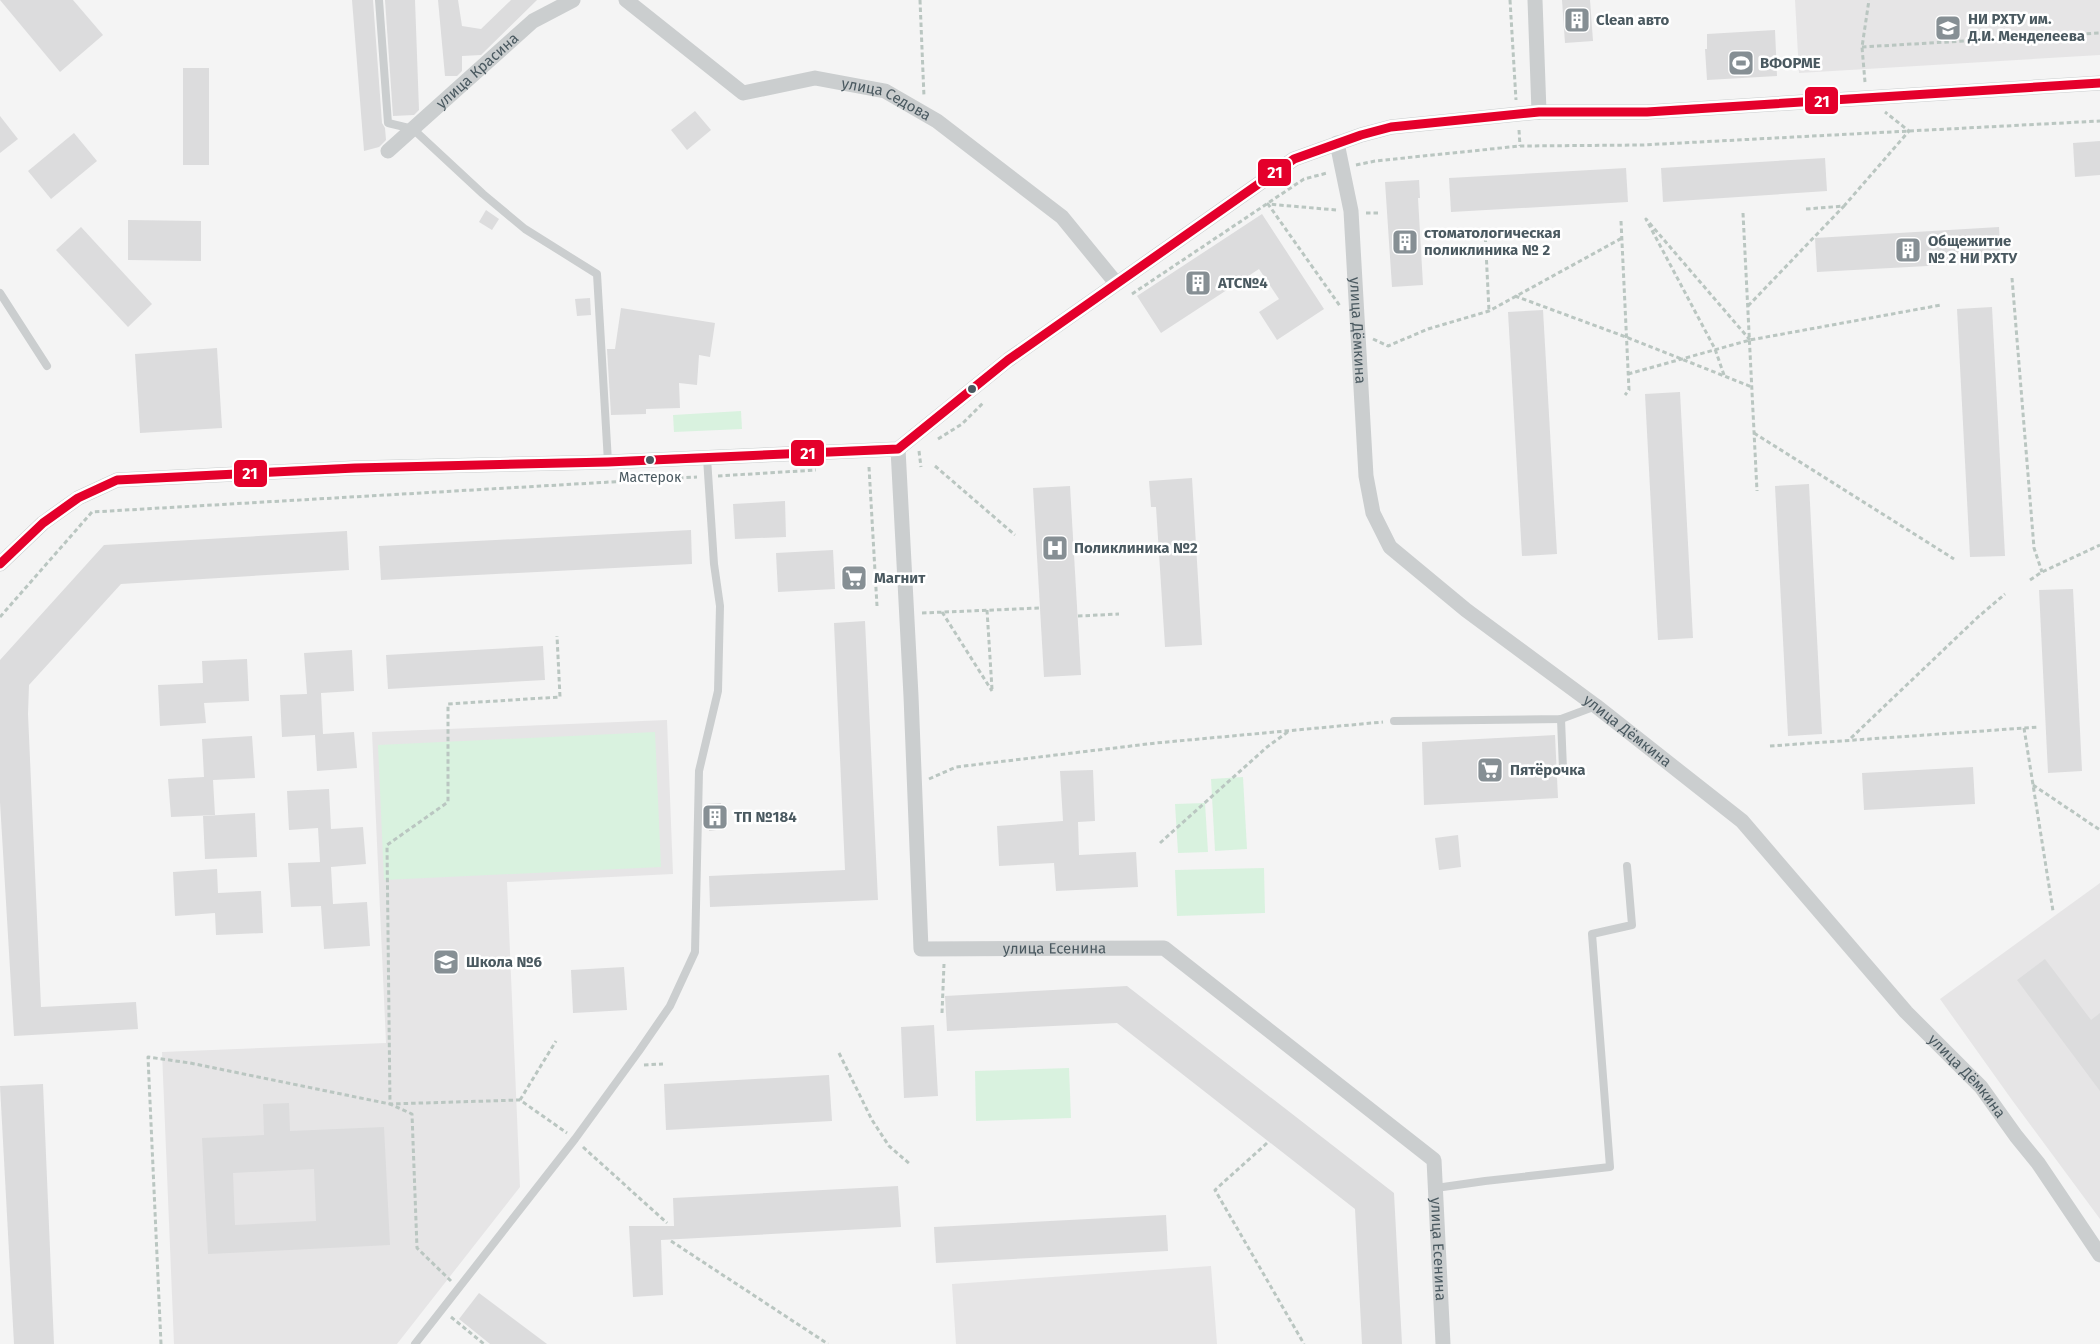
<svg xmlns="http://www.w3.org/2000/svg" width="2100" height="1344" viewBox="0 0 2100 1344" font-family="'Fira Sans',sans-serif">
  <style>
    .education { fill: #e6e5e6 }
    .green { fill: #d9f2df }
    .building { fill: #dcdcdd; fill-rule: evenodd }
    .lines { fill: none; stroke-linecap: round; stroke-linejoin: round }
    .path { stroke: #bac6c1; stroke-width: 3; stroke-dasharray: 4.5 3; stroke-linecap: butt }
    .lane { stroke: #cbcecf; stroke-width: 8 }
    .street { stroke: #cbcecf; stroke-width: 15 }
    .bus-1-casing { stroke: #fff; stroke-width: 14 }
    .bus-1 { stroke: #e4002b; stroke-width: 9 }
    .bus-dot { fill: #4a5960; stroke: #fff; stroke-width: 2 }
    .labels { text-anchor: middle; stroke-width: 5; stroke-linejoin: round; paint-order: stroke }
    .bus-label { font-size: 14px; fill: #4a5960; stroke: #fff }
    .poi-label { font-size: 15px; font-weight: bold; fill: #4a5960; stroke: #fff; text-anchor: start }
    .street-label { font-size: 15px; fill: #4a5960; stroke: #fff }
    .line-badge { stroke: #fff; stroke-width: 2 }
    .badge-label { font-size: 16px; text-anchor: middle; font-weight: bold; fill: #fff }
  </style>
  <rect width="100%" height="100%" fill="#f4f4f4"/>
  <g class="education">
    <polygon points="1795,0 2100,0 2100,55 1799,73"/>
    <polygon points="667,720 673,874 507,882 520,1187 397,1344 174,1344 162,1052 386,1043 372,732"/>
    <polygon points="2100,883 2100,1219 2012,1100 1940,999"/>
    <polygon points="1211,1266 1217,1344 956,1344 952,1284"/>
  </g>
  <g class="green">
    <polygon points="741,411 742,429 674,432 673,415"/>
    <polygon points="655,732 661,867 384,880 378,745"/>
    <polygon points="1243,777 1247,849 1215,851 1211,779"/>
    <polygon points="1205,803 1208,852 1178,853 1175,804"/>
    <polygon points="1264,868 1265,913 1177,916 1175,870"/>
    <polygon points="1069,1068 1071,1118 976,1121 975,1071"/>
  </g>
  <g class="building">
    <polygon points="0,0 73,0 103,35 60,72"/>
    <polygon points="352,0 373,0 382,123 385,128 386,140 379,147 364,151"/>
    <polygon points="385,0 415,0 419,110 414,115 393,116"/>
    <polygon points="438,0 458,0 462,26 481,29 511,0 537,0 481,55 462,56 462,71 457,76 445,76"/>
    <polygon points="1562,0 1590,0 1593,41 1565,43"/>
    <polygon points="1775,30 1777,76 1707,80 1705,49 1707,49 1707,34"/>
    <rect x="183" y="68" width="26" height="97"/>
    <polygon points="695,111 711,130 687,150 671,130"/>
    <polygon points="0,116 18,139 0,153"/>
    <polygon points="74,133 97,161 51,199 28,171"/>
    <polygon points="2100,141 2100,175 2075,177 2073,143"/>
    <polygon points="1825,158 1827,191 1663,202 1661,168"/>
    <polygon points="1626,168 1628,202 1451,212 1449,178"/>
    <polygon points="1419,180 1420,198 1418,198 1423,285 1392,287 1385,182"/>
    <polygon points="486,210 499,219 492,230 479,222"/>
    <polygon points="1262,214 1324,309 1277,340 1259,312 1279,299 1259,269 1161,333 1137,296"/>
    <polygon points="128,220 201,221 201,261 128,260"/>
    <polygon points="81,227 152,304 128,327 56,250"/>
    <polygon points="1999,227 2001,262 1817,272 1815,238"/>
    <polygon points="590,298 591,315 577,316 575,299"/>
    <polygon points="1992,307 2005,556 1970,557 1957,309"/>
    <polygon points="621,308 715,323 710,357 699,355 697,385 679,383 680,408 646,409 646,414 611,415 607,349 615,349"/>
    <polygon points="1543,310 1557,554 1522,556 1508,312"/>
    <polygon points="217,348 222,428 140,433 135,354"/>
    <polygon points="1680,392 1693,638 1658,640 1645,394"/>
    <polygon points="1192,478 1202,645 1165,647 1156,507 1151,507 1149,481"/>
    <polygon points="1809,484 1822,734 1788,736 1775,486"/>
    <polygon points="1070,486 1081,675 1044,677 1033,488"/>
    <polygon points="785,501 786,537 735,539 733,504"/>
    <polygon points="691,530 692,564 381,580 379,546"/>
    <polygon points="347,531 349,570 121,584 29,685 28,714 41,1007 136,1002 138,1029 14,1036 0,802 0,660 104,545"/>
    <polygon points="833,550 835,589 778,592 776,553"/>
    <polygon points="2073,589 2082,771 2048,773 2039,590"/>
    <polygon points="865,621 878,900 710,907 709,876 845,870 834,623"/>
    <polygon points="543,646 545,680 388,689 386,655"/>
    <polygon points="352,650 354,691 321,693 323,734 354,732 357,768 317,771 315,735 282,737 280,695 307,694 304,653"/>
    <polygon points="247,659 249,701 204,703 206,723 160,726 158,685 203,683 202,661"/>
    <polygon points="1555,735 1558,798 1424,805 1422,742"/>
    <polygon points="252,736 255,778 213,780 215,815 171,817 168,779 204,777 202,739"/>
    <polygon points="1973,767 1975,804 1864,810 1862,773"/>
    <polygon points="1093,770 1095,821 1078,822 1079,855 1136,852 1138,887 1056,891 1054,863 999,866 997,826 1063,821 1060,771"/>
    <polygon points="329,789 331,829 363,827 366,864 331,867 333,904 367,902 370,946 324,949 321,906 291,907 288,863 320,862 318,828 289,830 287,791"/>
    <polygon points="721,803 724,829 709,831 707,804"/>
    <polygon points="255,813 257,857 205,859 203,816"/>
    <polygon points="1458,835 1461,867 1439,870 1435,838"/>
    <polygon points="217,869 218,893 261,891 263,933 216,935 215,913 175,916 173,872"/>
    <polygon points="2045,959 2091,1020 2100,1013 2100,1091 2017,980"/>
    <polygon points="624,967 627,1010 573,1013 571,970"/>
    <polygon points="1127,986 1394,1193 1402,1344 1362,1344 1355,1209 1117,1023 947,1031 945,996"/>
    <polygon points="934,1025 938,1096 904,1098 901,1027"/>
    <polygon points="829,1075 832,1121 666,1130 664,1084"/>
    <polygon points="43,1084 54,1344 14,1344 0,1086"/>
    <path d="M289,1103L290,1131L384,1127L390,1245L208,1254L202,1138L264,1135L263,1104ZM314,1169L316,1221L235,1225L233,1173Z"/>
    <polygon points="898,1186 901,1227 661,1240 663,1295 633,1297 629,1226 674,1226 673,1198"/>
    <polygon points="1166,1215 1168,1251 936,1263 934,1227"/>
    <polygon points="479,1293 547,1344 490,1344 459,1319"/>
  </g>
  <g class="lines">
    <g class="path">
      <polyline points="920,0 924,97"/>
      <polyline points="1510,0 1516,100"/>
      <polyline points="1862,47 2100,33"/>
      <polyline points="1865,82 1862,47 1869,0"/>
      <polyline points="1519,130 1520,146"/>
      <polyline points="1356,165 1375,161 1520,146 1642,145 2100,121"/>
      <polyline points="1806,209 1844,206 1909,131 1885,112"/>
      <polyline points="1336,210 1268,204 1340,306"/>
      <polyline points="1366,213 1379,213"/>
      <polyline points="1743,213 1757,491"/>
      <polyline points="1621,221 1629,390 1625,395"/>
      <polyline points="1485,230 1489,311"/>
      <polyline points="2012,278 2034,548 2042,572"/>
      <polyline points="1132,294 1304,179 1327,173"/>
      <polyline points="1515,296 1626,337 1752,387"/>
      <polyline points="1748,306 1844,206"/>
      <polyline points="1373,339 1388,346 1428,329 1489,311 1622,238"/>
      <polyline points="1628,374 1750,340 1941,305"/>
      <polyline points="1724,375 1715,349 1646,219 1750,340"/>
      <polyline points="1754,433 1954,559"/>
      <polyline points="938,439 962,424 984,402"/>
      <polyline points="919,451 921,467"/>
      <polyline points="935,466 1015,535"/>
      <polyline points="869,467 877,606"/>
      <polyline points="718,476 816,470"/>
      <polyline points="2030,580 2042,572 2100,545"/>
      <polyline points="987,610 992,689"/>
      <polyline points="942,612 992,691"/>
      <polyline points="922,613 1040,608"/>
      <polyline points="1078,616 1119,614"/>
      <polyline points="0,617 92,512 697,477"/>
      <polyline points="2024,728 2053,911"/>
      <polyline points="1851,738 1978,617 2005,594"/>
      <polyline points="1770,746 2039,727"/>
      <polyline points="929,779 956,767 1156,743 1383,722"/>
      <polyline points="2033,785 2100,830"/>
      <polyline points="1160,843 1267,747 1289,731"/>
      <polyline points="942,1013 944,964"/>
      <polyline points="839,1053 872,1120 889,1146 911,1165"/>
      <polyline points="644,1065 663,1064"/>
      <polyline points="520,1100 556,1041"/>
      <polyline points="1267,1143 1215,1190 1304,1344"/>
      <polyline points="583,1147 667,1223"/>
      <polyline points="671,1241 828,1344"/>
      <polyline points="451,1281 417,1248 412,1114 390,1104 387,845 448,802 448,704 560,697 557,636"/>
      <polyline points="451,1317 484,1344"/>
      <polyline points="161,1344 148,1057 190,1063 390,1104 520,1100 567,1133"/>
    </g>
    <g class="lane">
      <polyline points="379,0 388,123 413,129 483,194 525,229 597,274 608,462"/>
      <polyline points="0,293 47,366"/>
      <polyline points="1561,719 1563,769"/>
      <polyline points="1394,721 1561,719 1596,706"/>
      <polyline points="1436,1188 1485,1181 1610,1167 1592,934 1632,925 1627,866"/>
      <polyline points="415,1344 575,1139 639,1051 670,1006 695,952 699,771 718,691 720,606 714,564 707,458"/>
    </g>
    <g class="street">
      <path id="s1" d="M626,0L743,93L815,78L885,91L937,121L1062,217L1116,283"/>
      <polyline points="1535,0 1539,112"/>
      <path id="s2" d="M1337,143L1351,211L1366,476L1373,513L1390,547L1466,610L1596,706L1742,821L1906,1012L1981,1087L2016,1136L2038,1163L2100,1255"/>
      <path id="s3" d="M388,151L533,21L573,0"/>
      <path id="s4" d="M898,449L911,696L921,949L1164,948L1434,1160L1443,1344"/>
      <polyline points="0,564 43,523 78,498 117,480 355,468 608,462 898,449 1008,360 1294,159 1361,135 1391,127 1539,112 1647,112 2100,83"/>
    </g>
    <defs>
      <polyline id="bus-1" points="0,564 43,523 78,498 117,480 355,468 608,462 898,449 1008,360 1294,159 1361,135 1391,127 1539,112 1647,112 2100,83"/>
    </defs>
    <use href="#bus-1" class="bus-1-casing"/>
    <use href="#bus-1" class="bus-1"/>
  </g>
  <defs>
    <symbol id="building-square" viewBox="-11 -11 22 22"><rect x="-9" y="-9" width="18" height="18" rx="4" fill="#868f94" stroke="#fff"/><path d="M-4-6H4V6H1V3H-1V6H-4ZM-2.5-4.3h1.7v1.8h-1.7ZM.8-4.3h1.7v1.8H.8ZM-2.5-1h1.7V.8h-1.7ZM.8-1h1.7V.8H.8Z" fill="#fff"/></symbol>
    <symbol id="university-square" viewBox="-11 -11 22 22"><rect x="-9" y="-9" width="18" height="18" rx="4" fill="#868f94" stroke="#fff"/><path d="M0-5L7-2L0 1L-7-2ZM-4 1L0 2.5L4 1V4Q0 6-4 4Z" fill="#fff"/></symbol>
    <symbol id="stadium-square" viewBox="-11 -11 22 22"><rect x="-9" y="-9" width="18" height="18" rx="4" fill="#868f94" stroke="#fff"/><path d="M0-5a6.5 5 0 1 0 0 10a6.5 5 0 1 0 0-10ZM-3.5-1.8h7v3.6h-7Z" fill="#fff"/></symbol>
    <symbol id="hospital-square" viewBox="-11 -11 22 22"><rect x="-9" y="-9" width="18" height="18" rx="4" fill="#868f94" stroke="#fff"/><path d="M-5-5h3v3.5h4V-5h3V5h-3V1.5h-4V5h-3Z" fill="#fff"/></symbol>
    <symbol id="supermarket-square" viewBox="-11 -11 22 22"><rect x="-9" y="-9" width="18" height="18" rx="4" fill="#868f94" stroke="#fff"/><path d="M-6-5.5h2.5l.6 2H6L4.5 2H-2.5L-4.4-4H-6ZM-1.5 3.2a1.3 1.3 0 1 0 .1 0ZM3 3.2a1.3 1.3 0 1 0 .1 0Z" fill="#fff"/></symbol>
    <symbol id="school-square" viewBox="-11 -11 22 22"><rect x="-9" y="-9" width="18" height="18" rx="4" fill="#868f94" stroke="#fff"/><path d="M0-5L7-2L0 1L-7-2ZM-4 1L0 2.5L4 1V4Q0 6-4 4Z" fill="#fff"/></symbol>
  </defs>
  <g fill-rule="evenodd">
    <use href="#building-square" x="1562" y="5" width="30" height="30"/>
    <use href="#university-square" x="1933" y="13" width="30" height="30"/>
    <use href="#stadium-square" x="1726" y="48" width="30" height="30"/>
    <use href="#building-square" x="1390" y="227" width="30" height="30"/>
    <use href="#building-square" x="1893" y="235" width="30" height="30"/>
    <use href="#building-square" x="1183" y="268" width="30" height="30"/>
    <use href="#hospital-square" x="1040" y="533" width="30" height="30"/>
    <use href="#supermarket-square" x="839" y="563" width="30" height="30"/>
    <use href="#supermarket-square" x="1475" y="755" width="30" height="30"/>
    <use href="#building-square" x="700" y="802" width="30" height="30"/>
    <use href="#school-square" x="431" y="947" width="30" height="30"/>
  </g>
  <g class="bus-dot">
    <circle cx="972" cy="389" r="5"/>
    <circle cx="650" cy="460" r="5"/>
  </g>
  <g class="labels">
    <g class="bus-label">
      <text x="650" y="482">Мастерок</text>
    </g>
    <g class="poi-label">
      <text x="1968" y="24">НИ РХТУ им.<tspan x="1968" dy="17">Д.И. Менделеева</tspan></text>
      <text x="1596" y="25">Сlean авто</text>
      <text x="1760" y="68">ВФОРМЕ</text>
      <text x="1424" y="238">стоматологическая<tspan x="1424" dy="17">поликлиника № 2</tspan></text>
      <text x="1928" y="246">Общежитие<tspan x="1928" dy="17">№ 2 НИ РХТУ</tspan></text>
      <text x="1218" y="288">АТС№4</text>
      <text x="1074" y="553">Поликлиника №2</text>
      <text x="874" y="583">Магнит</text>
      <text x="1510" y="775">Пятёрочка</text>
      <text x="734" y="822">ТП №184</text>
      <text x="466" y="967">Школа №6</text>
    </g>
    <g class="street-label">
      <text dy="5" stroke="none"><textPath href="#s3" startOffset="120">улица Красина</textPath></text>
      <text dy="5" stroke="none"><textPath href="#s1" startOffset="298">улица Седова</textPath></text>
      <text dy="5" stroke="none"><textPath href="#s2" startOffset="189">улица Дёмкина</textPath></text>
      <text dy="5" stroke="none"><textPath href="#s2" startOffset="711">улица Дёмкина</textPath></text>
      <text dy="5" stroke="none"><textPath href="#s4" startOffset="634">улица Есенина</textPath></text>
      <text dy="5" stroke="none"><textPath href="#s2" startOffset="1197">улица Дёмкина</textPath></text>
      <text dy="5" stroke="none"><textPath href="#s4" startOffset="1176">улица Есенина</textPath></text>
    </g>
  </g>
  <g class="line-badge">
    <rect x="1804" y="86" width="35" height="29" rx="6" fill="#e4002b"/>
    <rect x="1257" y="158" width="35" height="29" rx="6" fill="#e4002b"/>
    <rect x="790" y="439" width="35" height="28" rx="6" fill="#e4002b"/>
    <rect x="233" y="459" width="35" height="29" rx="6" fill="#e4002b"/>
  </g>
  <g class="badge-label">
    <text x="1822" y="107">21</text>
    <text x="1275" y="178">21</text>
    <text x="808" y="459">21</text>
    <text x="250" y="479">21</text>
  </g>
</svg>
